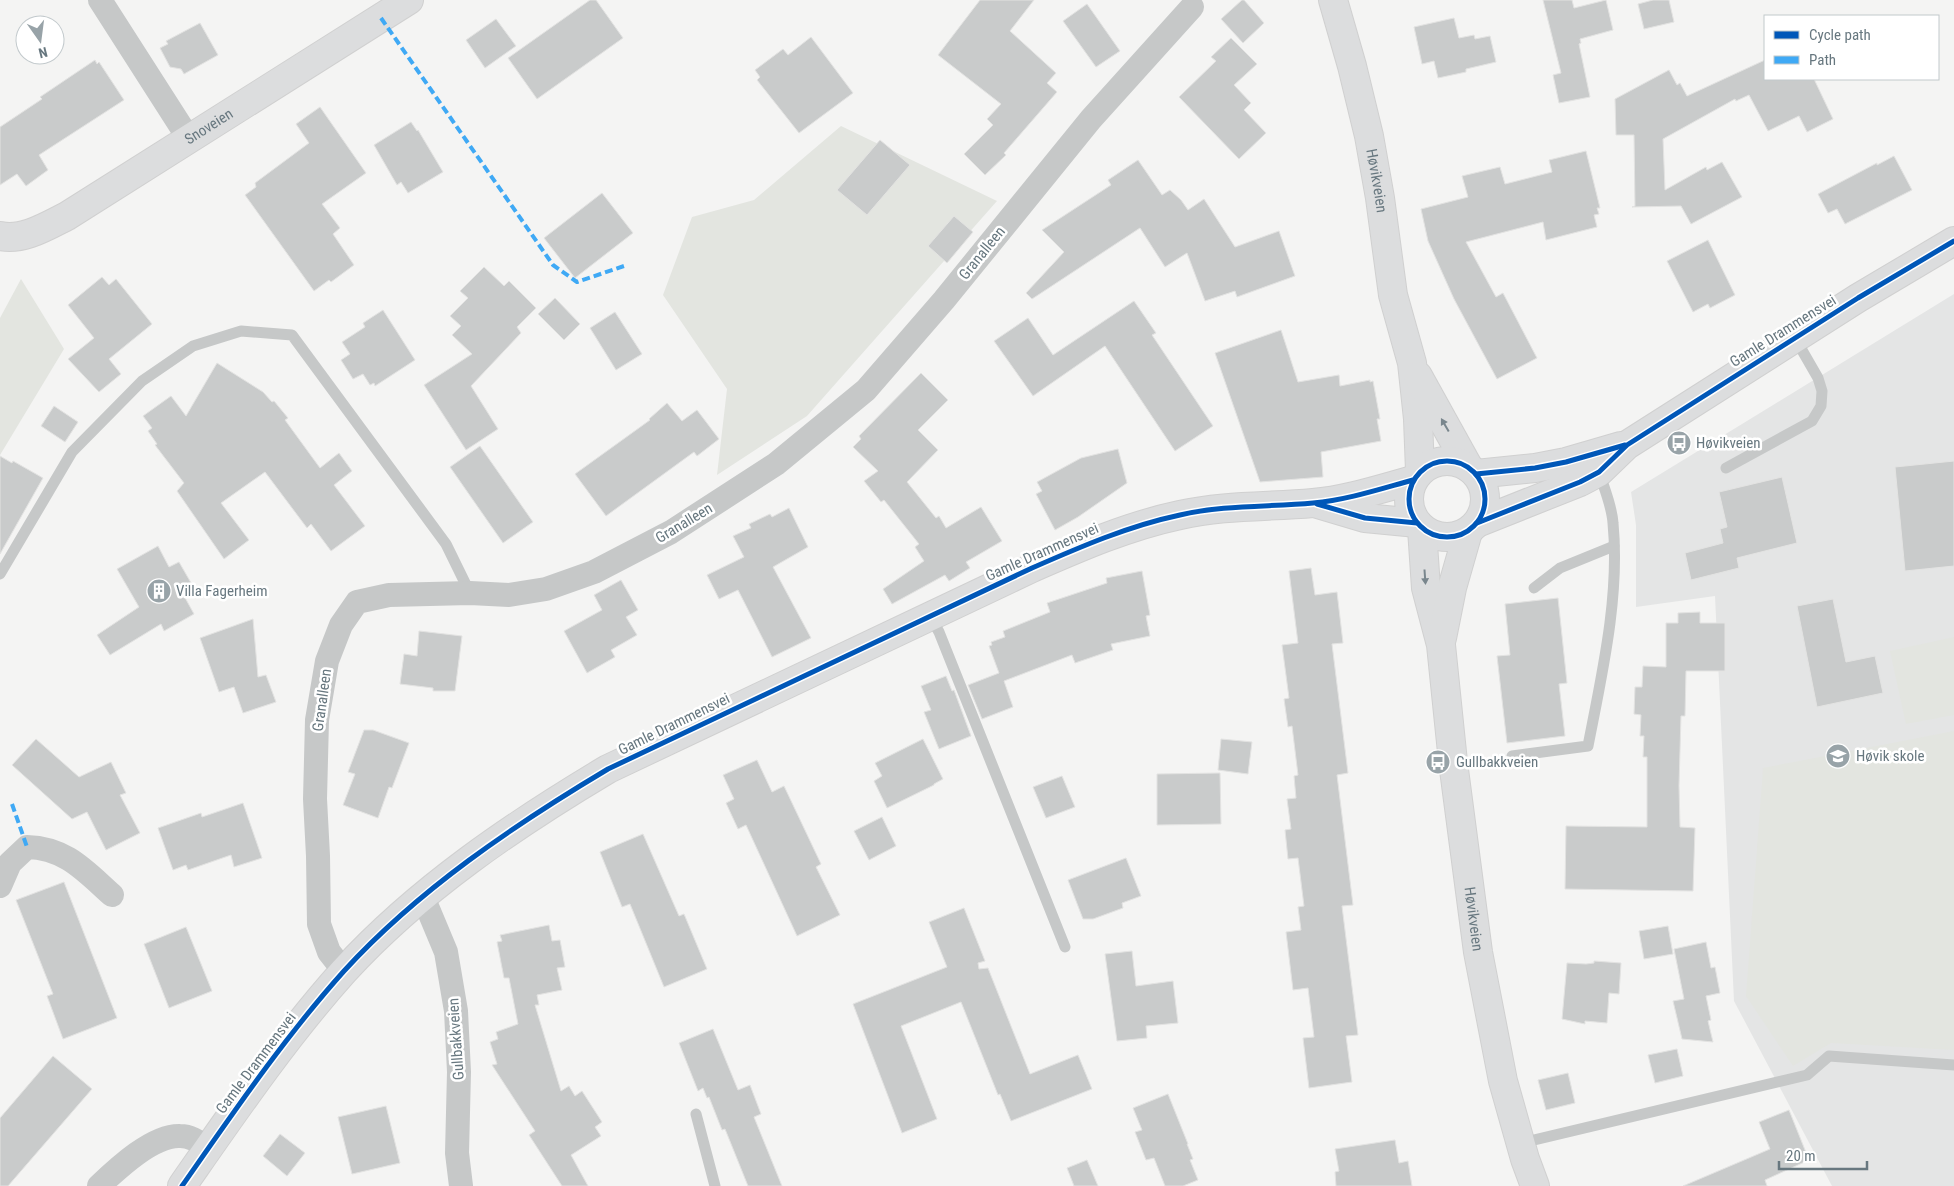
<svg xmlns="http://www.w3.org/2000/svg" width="1954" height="1186" viewBox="0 0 1954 1186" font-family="'Roboto Condensed',sans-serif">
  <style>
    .built { fill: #e4e5e5 }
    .green { fill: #e3e5e0 }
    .building { fill: #c9cbcb; stroke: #e3e3e2 }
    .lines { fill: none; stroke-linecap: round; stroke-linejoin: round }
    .secondary-casing { stroke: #d0d0d0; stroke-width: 30 }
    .lane { stroke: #c6c8c8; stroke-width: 11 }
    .street { stroke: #c6c8c8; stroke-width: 24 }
    .secondary { stroke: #dcddde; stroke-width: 28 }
    .quiet { stroke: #3fa9f5; stroke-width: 4; stroke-dasharray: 8 4; stroke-linecap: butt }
    .cycleway-casing { stroke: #fff; stroke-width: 8 }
    .cycleway { stroke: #0057b8; stroke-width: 5 }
    .oneway { fill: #79868d }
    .labels { text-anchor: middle; stroke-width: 5; stroke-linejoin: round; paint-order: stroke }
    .street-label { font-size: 15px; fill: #67777f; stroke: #fff }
    .poi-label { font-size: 15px; fill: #67777f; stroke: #fff; text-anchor: start }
  </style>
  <rect width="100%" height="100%" fill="#f4f4f3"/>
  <polygon class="built" points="1954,294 1954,1186 1832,1186 1734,1001 1715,596 1636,607 1636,525 1631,492"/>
  <g class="green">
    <polygon points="841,126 997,201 807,416 717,475 727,389 663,295 692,217 754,200"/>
    <polygon points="21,279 64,349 0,455 0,318"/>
    <polygon points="1954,637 1954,715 1906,724 1890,651"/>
    <polygon points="1954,731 1954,1050 1831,1043 1793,1066 1746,996 1763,768"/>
  </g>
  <g class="building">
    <polygon points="590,0 596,0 623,38 537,99 508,58"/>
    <polygon points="980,0 1034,0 1010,31 1056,73 1047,83 1057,92 1004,153 1006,155 985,175 964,154 993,125 987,119 1001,104 938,55"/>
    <polygon points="1242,0 1244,0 1264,23 1243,43 1221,19"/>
    <polygon points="1543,0 1572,0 1574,8 1606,0 1613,30 1580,39 1581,43 1579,44 1590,97 1559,103 1553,75 1561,73"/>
    <polygon points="1653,0 1669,0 1674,22 1644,29 1638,4"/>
    <polygon points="1087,4 1120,51 1096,67 1063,21"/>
    <polygon points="1454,18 1459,38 1474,35 1475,39 1490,36 1496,62 1466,69 1466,72 1438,78 1434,61 1422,64 1414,27"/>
    <polygon points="496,19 516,46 485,68 466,40"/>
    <polygon points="200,23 218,55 184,74 181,69 170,67 160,48 168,44 166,41"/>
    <polygon points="811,37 853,93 799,133 757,80 760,77 755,70 783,49 788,55"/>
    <polygon points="1231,38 1257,64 1234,85 1251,103 1244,110 1266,133 1239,159 1179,97 1216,61 1211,57"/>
    <polygon points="95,60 97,64 99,62 124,100 39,155 48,170 26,186 17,174 0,185 0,127 42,99 40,97"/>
    <polygon points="1765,60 1765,79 1814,79 1833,119 1807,132 1799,116 1768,131 1749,95 1736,101 1735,99 1663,139 1665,190 1706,167 1707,170 1722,162 1742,197 1691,224 1681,206 1632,207 1635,206 1634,135 1616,135 1615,99 1669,70 1677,85 1680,83 1687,96"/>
    <polygon points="320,107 366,173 322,204 340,228 333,234 354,265 331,282 329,280 314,291 245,195 256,187 255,183 309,143 296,124"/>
    <polygon points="411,122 417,131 418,130 443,172 408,193 401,182 397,185 374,145"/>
    <polygon points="880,140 910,165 867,215 837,190"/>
    <polygon points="1586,151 1600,208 1597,208 1599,214 1594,215 1597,227 1546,240 1543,222 1466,242 1496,297 1503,293 1537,358 1497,379 1454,299 1428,241 1421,209 1468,197 1462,176 1500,167 1505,184 1552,172 1549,160"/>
    <polygon points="1894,156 1912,190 1845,224 1837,209 1828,213 1818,194 1877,163 1877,165"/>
    <polygon points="1138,160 1162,195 1170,190 1181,200 1188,210 1204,199 1235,247 1279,231 1295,276 1237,297 1235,291 1205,301 1187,253 1165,267 1140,228 1032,299 1026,293 1064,252 1042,230 1111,185 1108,180"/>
    <polygon points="602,193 633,233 575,278 544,238"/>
    <polygon points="954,216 973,232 947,263 928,246"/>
    <polygon points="1708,240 1735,295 1710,308 1708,304 1693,312 1667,261"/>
    <polygon points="484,267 504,286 509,281 536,308 517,327 521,333 471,386 498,429 466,450 424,385 472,354 452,335 461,326 450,316 468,298 460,291"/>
    <polygon points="102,277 109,285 116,279 152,324 109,359 121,374 99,392 68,359 94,338 68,305"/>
    <polygon points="555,298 580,324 564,340 538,314"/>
    <polygon points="1134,301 1156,333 1152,335 1213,426 1175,451 1105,346 1033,396 994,341 1028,318 1053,355"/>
    <polygon points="383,310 415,360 375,386 374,383 370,385 363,374 353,379 341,360 350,354 342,342 365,327 363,323"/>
    <polygon points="615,312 642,354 616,370 590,328"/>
    <polygon points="1281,330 1298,382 1339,375 1340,386 1370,380 1370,382 1373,381 1380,419 1377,419 1381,441 1321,452 1323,477 1260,482 1215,353"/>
    <polygon points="217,363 263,392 272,402 274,401 288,418 285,420 320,468 339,453 352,471 334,485 365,526 331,551 311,524 307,528 265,472 221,503 249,540 224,559 177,491 184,483 155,445 157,444 148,431 152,428 143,416 171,396 186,416"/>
    <polygon points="921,373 948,400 918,430 938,450 907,482 936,518 939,516 946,528 981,507 1002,541 966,562 970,568 949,581 945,575 892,604 883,589 924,561 915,547 919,544 884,500 881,502 864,481 878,471 853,447 861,439 859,436"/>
    <polygon points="667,403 682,421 697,410 719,439 697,456 694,452 606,516 575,474 650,420 649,419"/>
    <polygon points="54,406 78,422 65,442 41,426"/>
    <polygon points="480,446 533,522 503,543 450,467"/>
    <polygon points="1118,449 1127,483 1078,517 1055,530 1036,494 1042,491 1037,482 1081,458"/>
    <polygon points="0,456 12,463 13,461 43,478 0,554"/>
    <polygon points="1954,461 1954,566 1905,571 1895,467"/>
    <polygon points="1782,477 1797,543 1737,558 1739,568 1691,580 1685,553 1723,543 1720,529 1727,527 1719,492"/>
    <polygon points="789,508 808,547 773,567 811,638 772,657 738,590 719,599 707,575 744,557 733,536 751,528 749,524 770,514 772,517"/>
    <polygon points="158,546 169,567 179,562 194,588 183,594 194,614 164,631 161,624 110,655 97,635 139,607 117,569"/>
    <polygon points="1311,568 1315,595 1337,592 1343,643 1332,644 1348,773 1337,775 1353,905 1342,906 1358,1035 1346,1036 1352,1082 1309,1088 1303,1038 1314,1037 1308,988 1293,990 1286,932 1301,930 1298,907 1304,906 1298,858 1288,859 1285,830 1291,829 1287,799 1296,798 1294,776 1298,775 1292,726 1288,727 1284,699 1289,698 1282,645 1298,643 1289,571"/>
    <polygon points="1142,571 1150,615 1146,616 1150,636 1111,644 1113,650 1075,663 1072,655 1004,681 1013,707 982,719 968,685 999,673 989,646 992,645 991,642 1005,637 1003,631 1050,612 1047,603 1107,583 1106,578"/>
    <polygon points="621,580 638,610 626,617 637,635 611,650 615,657 587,673 564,631 602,610 594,595"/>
    <polygon points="1558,598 1567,683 1559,684 1565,736 1507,743 1497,656 1510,655 1505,604"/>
    <polygon points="1833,599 1846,662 1875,656 1883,693 1817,707 1797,606"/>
    <polygon points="1700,612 1700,623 1725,623 1725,671 1686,671 1685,716 1681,716 1679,786 1680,827 1695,828 1693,891 1565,889 1566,826 1647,827 1647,757 1643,757 1644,736 1640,736 1641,715 1634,714 1635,687 1642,687 1643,666 1666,667 1666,623 1678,623 1678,613"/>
    <polygon points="253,619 258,677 266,675 276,702 243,713 234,687 219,692 200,638"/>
    <polygon points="419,631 462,636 455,691 433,691 433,688 400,684 404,654 417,656"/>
    <polygon points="946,676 952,691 954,690 971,736 939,749 924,712 931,710 921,686"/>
    <polygon points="364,730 373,730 409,743 392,788 389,787 378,818 343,805 355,774 348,772"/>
    <polygon points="36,739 79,777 111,762 126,793 120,795 140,833 106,850 87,812 72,819 12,765"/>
    <polygon points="923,739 943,779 934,784 934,785 887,808 874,781 882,776 875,763"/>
    <polygon points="1221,739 1252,742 1248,774 1218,770"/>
    <polygon points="757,760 772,792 784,786 821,864 816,867 840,915 797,936 746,825 738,829 726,803 734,799 723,775"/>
    <polygon points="1220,773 1221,824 1157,825 1157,774"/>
    <polygon points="1062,776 1075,807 1046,818 1033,787"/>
    <polygon points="243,803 262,858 234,867 231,855 188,870 186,865 173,870 158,828 201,813 202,817"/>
    <polygon points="882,817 896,846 869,860 854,831"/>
    <polygon points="643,834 679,916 684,914 707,969 664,987 630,904 622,907 600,852"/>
    <polygon points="1126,858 1141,896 1122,903 1123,908 1093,919 1083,919 1068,880"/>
    <polygon points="64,882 117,1018 63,1039 47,996 53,994 16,900"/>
    <polygon points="964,908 985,961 978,963 979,969 988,968 1030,1074 1078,1055 1092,1089 1011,1121 1000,1094 998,1095 961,1002 901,1026 937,1119 902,1133 853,1004 947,967 929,922"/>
    <polygon points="549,925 552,941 560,940 565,967 557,968 562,990 537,995 539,1005 535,1005 561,1091 569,1086 575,1096 582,1091 602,1122 595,1127 601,1136 571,1155 588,1186 562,1186 529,1135 535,1131 492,1065 497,1064 490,1042 498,1039 496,1032 518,1024 509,978 504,978 497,942 502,941 500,935"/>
    <polygon points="1668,926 1673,954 1644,959 1639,931"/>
    <polygon points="186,927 212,991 169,1008 144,944"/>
    <polygon points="1706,942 1711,968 1715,967 1720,993 1706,996 1711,1020 1708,1021 1713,1042 1682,1039 1673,1001 1684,999 1674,949"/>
    <polygon points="1132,951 1136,986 1173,981 1178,1023 1146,1026 1147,1038 1117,1041 1105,954"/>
    <polygon points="1594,961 1621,963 1619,994 1609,993 1607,1023 1585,1021 1585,1024 1562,1019 1567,963 1586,964 1594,963"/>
    <polygon points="713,1029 738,1090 750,1085 761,1114 754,1117 782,1186 748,1186 725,1129 722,1130 709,1097 707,1098 703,1088 698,1091 679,1043"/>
    <polygon points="1677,1049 1683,1076 1655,1083 1648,1055"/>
    <polygon points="53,1056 92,1089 8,1186 0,1186 0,1118"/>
    <polygon points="1568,1073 1575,1103 1546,1110 1538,1080"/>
    <polygon points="1168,1094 1188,1144 1187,1144 1193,1159 1190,1160 1198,1180 1183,1186 1165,1186 1154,1158 1146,1160 1135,1132 1142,1130 1133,1108"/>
    <polygon points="386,1106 400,1163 352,1174 338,1117"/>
    <polygon points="1789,1110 1809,1160 1765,1180 1767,1186 1683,1186 1770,1149 1759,1122"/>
    <polygon points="280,1134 305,1153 287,1176 263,1156"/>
    <polygon points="1395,1140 1399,1163 1408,1161 1412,1186 1336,1186 1335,1172 1339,1171 1335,1149"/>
    <polygon points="1087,1160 1098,1186 1074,1186 1067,1168"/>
  </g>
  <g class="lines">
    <defs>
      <g id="secondary">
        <path id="s1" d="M1333,0L1352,66L1369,136L1380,198L1393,295L1412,363L1418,419L1420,471"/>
        <path id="s2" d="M0,236C23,241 47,226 67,216L409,0"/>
        <polyline points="1418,376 1469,468"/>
        <circle cx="1447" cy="499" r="38"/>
        <polyline points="1476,474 1535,468 1566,462 1621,446"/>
        <polyline points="1318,504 1365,518 1417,523"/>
        <polyline points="1477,523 1580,482 1599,472 1627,445 1858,298 1954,241"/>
        <path id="s3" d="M1422,529L1426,588L1441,645L1453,762L1478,952L1503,1081L1525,1159L1535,1186"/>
        <polyline points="1442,638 1452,588 1468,532"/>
        <path d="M182,1186C233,1113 284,1038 344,971C418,890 514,825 608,769L1032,568C1080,547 1128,526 1180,515C1223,505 1269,507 1313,503C1347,500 1380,489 1413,480"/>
      </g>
    </defs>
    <use href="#secondary" class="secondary-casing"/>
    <g class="lane">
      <polyline points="1726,468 1812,421 1821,406 1822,391 1818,378 1795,338"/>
      <polyline points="0,574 72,452 142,381 193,346 241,331 292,335 446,544 470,593"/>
      <polyline points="1534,588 1560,568 1614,546"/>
      <polyline points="930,616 939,632 1065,947"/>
      <path d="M1512,756L1588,746C1602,674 1620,596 1613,523C1612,506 1604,488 1599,472"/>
      <polyline points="696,1114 715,1186"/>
      <polyline points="1521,1143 1807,1075 1829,1056 1954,1065"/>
    </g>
    <g class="street">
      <polyline points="100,0 189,139"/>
      <path d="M0,886L10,863L27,847C66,848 85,871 112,895"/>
      <polyline points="423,897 446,952 456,1011 459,1072 457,1153 461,1186"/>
      <polyline points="344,971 329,952 319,924 318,856 315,799 317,720 327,661 341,625 357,602 389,595 470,593 509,595 546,589 594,572 671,532 776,464 866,390 944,300 1091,119 1192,7"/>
      <path d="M99,1186C118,1168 153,1135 180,1136C191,1136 199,1142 208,1148"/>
    </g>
    <use href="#secondary" class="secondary"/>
    <g class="quiet">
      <polyline points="381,18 553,265 577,282 624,266"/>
      <polyline points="12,804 27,847"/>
    </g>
    <defs>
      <g id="cycleway">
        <circle cx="1447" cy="499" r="38"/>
        <polyline points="1476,474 1535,468 1566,462 1625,445"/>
        <polyline points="1317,504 1365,518 1417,523"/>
        <polyline points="1477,523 1580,482 1599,472 1627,445 1858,298 1954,241"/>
        <path d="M182,1186C233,1113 284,1038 344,971C418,890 514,825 608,769L1032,568C1080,547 1128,526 1180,515C1223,505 1269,507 1313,503C1347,500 1380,489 1413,480"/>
      </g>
    </defs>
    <use href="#cycleway" class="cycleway-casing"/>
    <use href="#cycleway" class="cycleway"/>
  </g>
  <defs><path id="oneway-solid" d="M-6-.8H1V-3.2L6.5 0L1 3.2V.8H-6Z" transform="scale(1.25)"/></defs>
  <g class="oneway">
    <use href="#oneway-solid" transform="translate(1445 425) rotate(-120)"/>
    <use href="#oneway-solid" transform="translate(1425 577) rotate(86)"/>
  </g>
  <defs>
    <symbol id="bus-disc" viewBox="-11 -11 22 22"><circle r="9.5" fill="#98a3a8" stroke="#fff"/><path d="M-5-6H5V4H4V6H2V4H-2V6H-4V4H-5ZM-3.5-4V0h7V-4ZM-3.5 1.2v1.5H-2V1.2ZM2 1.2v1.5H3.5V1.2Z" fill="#fff"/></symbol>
    <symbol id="building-disc" viewBox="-11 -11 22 22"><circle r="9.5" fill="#98a3a8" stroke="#fff"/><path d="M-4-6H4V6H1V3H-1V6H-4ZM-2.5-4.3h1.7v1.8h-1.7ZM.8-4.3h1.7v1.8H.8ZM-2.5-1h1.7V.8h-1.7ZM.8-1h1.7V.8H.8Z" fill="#fff"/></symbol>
    <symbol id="school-disc" viewBox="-11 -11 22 22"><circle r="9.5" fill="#98a3a8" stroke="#fff"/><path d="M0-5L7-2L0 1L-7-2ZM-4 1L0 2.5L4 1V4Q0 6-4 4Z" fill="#fff"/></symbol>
  </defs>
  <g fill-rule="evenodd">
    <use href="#bus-disc" x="1665" y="429" width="28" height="28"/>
    <use href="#building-disc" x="145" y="577" width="28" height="28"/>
    <use href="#school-disc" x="1824" y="742" width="28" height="28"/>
    <use href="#bus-disc" x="1424" y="748" width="28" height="28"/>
  </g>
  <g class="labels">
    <g class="street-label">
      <text dy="5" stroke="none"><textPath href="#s2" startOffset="239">Snoveien</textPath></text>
      <text dy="5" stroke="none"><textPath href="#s1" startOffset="186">Høvikveien</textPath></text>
      <text transform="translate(982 253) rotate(-51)" y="5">Granalleen</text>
      <text transform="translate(1783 331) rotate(-32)" y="5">Gamle Drammensvei</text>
      <text transform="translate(684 523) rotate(-31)" y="5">Granalleen</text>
      <text transform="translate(1042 552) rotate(-24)" y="5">Gamle Drammensvei</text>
      <text transform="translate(322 700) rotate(-82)" y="5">Granalleen</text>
      <text transform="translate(674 724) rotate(-26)" y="5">Gamle Drammensvei</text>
      <text dy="5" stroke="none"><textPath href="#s3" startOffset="394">Høvikveien</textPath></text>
      <text transform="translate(456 1039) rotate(-94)" y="5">Gullbakkveien</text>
      <text transform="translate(256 1063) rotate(-53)" y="5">Gamle Drammensvei</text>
    </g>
    <g class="poi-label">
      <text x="1696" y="448">Høvikveien</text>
      <text x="176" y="596">Villa Fagerheim</text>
      <text x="1856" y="761">Høvik skole</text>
      <text x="1456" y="767">Gullbakkveien</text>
    </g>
  </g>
  <rect x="1764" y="15" width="175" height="65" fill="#ffffff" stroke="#c2c9cc"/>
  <rect x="1774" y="31" width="25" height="8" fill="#0057b8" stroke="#c2c9cc"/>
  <text x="1809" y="40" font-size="15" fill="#67777f">Cycle path</text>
  <rect x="1774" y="56" width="25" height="8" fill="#3fa9f5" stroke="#c2c9cc"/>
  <text x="1809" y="65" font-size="15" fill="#67777f">Path</text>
  <g transform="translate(40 40) rotate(166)"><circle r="24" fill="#ffffff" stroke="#c2c9cc"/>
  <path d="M0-4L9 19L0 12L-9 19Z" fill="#98a3a8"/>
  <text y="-8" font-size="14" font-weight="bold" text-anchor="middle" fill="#67777f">N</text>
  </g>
  <path d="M1779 1161v8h88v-8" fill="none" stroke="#67777f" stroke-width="2.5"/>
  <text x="1786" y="1161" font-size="15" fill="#67777f" stroke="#ffffff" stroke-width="4" paint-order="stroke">20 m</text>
</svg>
